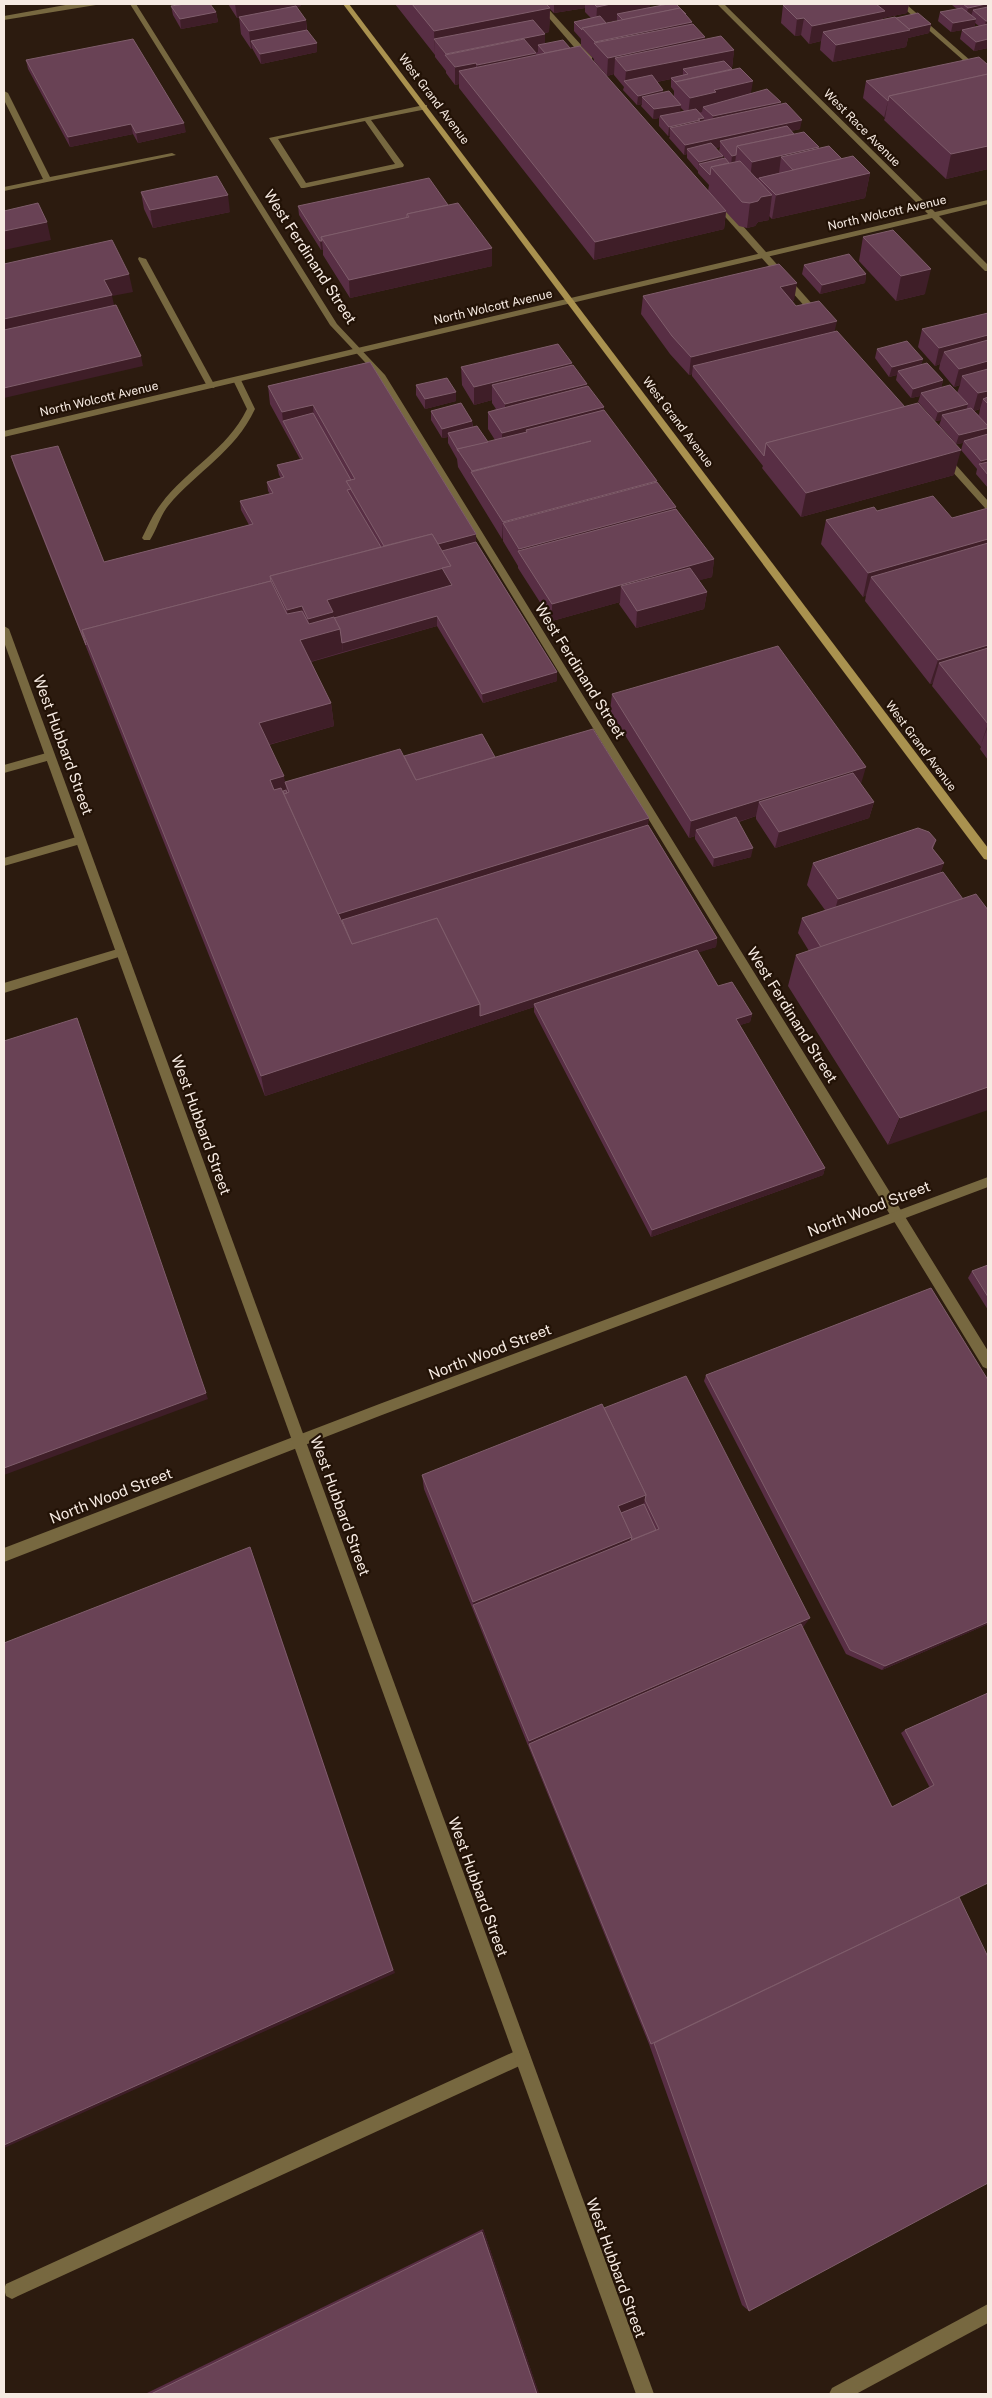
<svg xmlns="http://www.w3.org/2000/svg" width="992" height="2398" viewBox="0 0 992 2398" font-family="'Public Sans',sans-serif">
  <style>
    .lines { fill: none; stroke-linecap: round; stroke-linejoin: round }
    .service { fill: #776840; fill-rule: evenodd }
    .minor { fill: #776840; fill-rule: evenodd }
    .tertiary { fill: #776840; fill-rule: evenodd }
    .secondary { fill: #aa924f; fill-rule: evenodd }
    .wall { fill: #582e44; fill-rule: evenodd }
    .shaded-wall { fill: #3f1e28 }
    .building { fill: #694255; stroke: #7f5d6b }
    .labels { text-anchor: middle; stroke-width: 4.5; stroke-linejoin: round; paint-order: stroke }
    .far-street-label { font-size: 12px; fill: #f6eae2; stroke: #221206 }
    .street-label { font-size: 15px; fill: #f6eae2; stroke: #221206 }
  </style>
  <rect width="100%" height="100%" fill="#2c1b0f"/>
  <g class="lines">
    <g class="service">
      <polygon points="71,4 102,4 4,20 4,16"/>
      <polygon points="130,4 136,4 337,324 385,375 988,1351 988,1369 983,1367 378,376 330,325"/>
      <polygon points="537,4 544,4 592,57 592,61 586,61"/>
      <polygon points="899,4 906,4 988,76 988,82"/>
      <polygon points="4,91 8,93 50,177 172,153 176,155 4,191 4,187 43,179 4,100"/>
      <path d="M424,105H427V109L371,120L404,165L403,167L304,188H301L269,138ZM365,121L395,164L306,183L278,139Z"/>
      <polygon points="712,198 718,198 821,314 821,318 815,318 712,202"/>
      <polygon points="139,257 146,259 215,386 214,388 207,386 138,259"/>
      <path d="M234,378H240L255,409C235,452 197,471 168,506C160,516 157,529 150,540H144L142,538C148,526 153,514 161,504C187,469 227,450 247,409L233,380Z"/>
      <polygon points="945,455 948,456 988,501 988,509 985,508 942,460 940,458"/>
      <polygon points="50,752 54,753 54,759 4,773 4,765"/>
      <polygon points="80,836 84,837 85,840 84,843 4,866 4,858"/>
      <polygon points="121,948 125,949 127,952 125,955 4,993 4,983"/>
      <polygon points="522,2048 528,2050 530,2056 528,2062 18,2296 12,2299 6,2296 4,2289 6,2284"/>
    </g>
    <g class="minor">
      <polygon points="717,4 724,4 935,212 988,200 988,204 939,216 988,265 988,271 985,271 932,218 4,437 4,431 928,214"/>
      <polygon points="988,1177 988,1187 382,1415 4,1562 4,1548 382,1403"/>
      <polygon points="988,2304 988,2323 856,2394 829,2394 832,2388"/>
    </g>
    <polygon class="tertiary" points="4,626 9,629 654,2394 636,2394 4,642"/>
    <polygon class="secondary" points="343,4 349,4 988,848 988,860 984,859"/>
  </g>
  <g class="wall">
    <polygon points="228,4 301,4 301,6 296,7 306,20 307,30 317,52 261,64 252,48 251,49 241,34 239,17 237,18"/>
    <path d="M395,4H650L649,7L686,16L692,22V24L704,40L734,50L732,68H731L751,93L781,102L780,105L800,129L791,131L794,134L819,147L818,149L842,159L870,173L865,198L772,219L769,216V220L758,222L755,226L747,228L739,226L726,212L724,229L594,260L459,88V84L455,85L446,73V71L435,57V55ZM585,8V12L591,18L574,22V31L581,39V46L594,59V61L607,76L614,74V75L624,87L623,90L637,105L642,104L641,106L653,119L659,118V126L668,136H670L669,138L684,155L687,154V158L698,171V173L709,185L708,191L570,48L545,43V33L549,32L550,9L554,13ZM617,20V21L606,23L605,22ZM671,79V87L674,91V96L663,92V90L657,82ZM680,107L684,111L680,112ZM720,147L719,151L728,162L723,158L715,148Z"/>
    <polygon points="790,4 909,4 907,13 883,18 883,20 931,24 929,33 908,38 906,47 833,62 820,50 821,41 809,44 801,35 795,36 781,23 783,5"/>
    <path d="M952,4H988V48L974,51L960,39L962,30L951,32L938,21L940,12L957,9L952,5ZM975,23L979,26L974,28Z"/>
    <polygon points="171,6 216,12 218,22 181,29 173,15"/>
    <polygon points="26,60 186,132 138,143 133,134 70,147 28,69"/>
    <polygon points="988,65 988,169 946,179 884,120 885,118 863,98 866,81"/>
    <polygon points="141,192 230,212 153,228 144,209"/>
    <polygon points="448,205 492,248 492,266 350,298 323,255 323,250 321,250 299,215 298,206"/>
    <polygon points="863,237 925,294 896,301 859,261"/>
    <polygon points="804,265 866,274 865,283 820,294 802,274"/>
    <polygon points="643,296 794,301 792,301 796,306 835,331 954,475 801,517 762,468 763,466 692,376 692,374 689,375 670,354 641,314"/>
    <path d="M988,313V432L987,434H988V488L976,474L977,469L961,450L963,443L956,444L939,425L941,420L935,421L918,402L920,396L911,398L896,380L897,375L889,377L875,358L877,349L923,359L921,364L943,380L941,388L957,393L960,385L954,387L939,369L940,364L935,366L918,347L922,329ZM980,409L979,415L974,411Z"/>
    <polygon points="370,362 476,534 476,542 557,672 557,681 483,703 437,626 311,662 331,703 334,726 269,745 285,782 404,756 495,757 648,825 717,938 716,947 698,952 718,986 752,1014 750,1022 740,1025 825,1168 823,1175 651,1237 534,1012 534,1007 265,1096 14,466 11,456 104,562 249,525 241,510 240,501 270,494 268,491 267,482 281,478 279,475 277,465 300,459 270,404 268,386"/>
    <polygon points="572,363 572,366 586,387 657,481 657,483 676,509 714,559 712,577 699,580 707,592 704,609 636,628 619,604 620,602 552,621 518,568 518,566 503,541 503,539 502,539 458,467 457,459 448,443 448,437 442,438 431,420 431,411 472,421 473,427 488,442 495,440 488,429 488,412 496,409 492,403 492,400 474,405 462,385 461,367"/>
    <polygon points="416,385 456,401 425,409 416,395"/>
    <polygon points="988,508 988,760 980,749 981,747 932,686 933,683 930,684 865,601 866,595 863,597 821,544 826,520 877,511 952,518"/>
    <polygon points="612,694 861,784 874,802 869,818 775,848 756,819 756,816 739,822 751,857 713,867 695,839 695,836 689,838 610,711"/>
    <polygon points="936,840 933,849 944,863 940,872 963,899 988,910 888,1145 788,986 796,955 809,951 798,933 802,918 825,910 807,885 813,863"/>
    <polygon points="988,1265 988,1310 968,1278 972,1271"/>
    <polygon points="706,1375 988,1624 882,1670 846,1654 704,1381"/>
    <polygon points="604,1408 804,1626 802,1627 892,1807 930,1788 901,1733 905,1730 988,1693 953,1900 749,2311 742,2305 649,2044 424,1489 422,1475"/>
    <polygon points="483,2229 539,2394 145,2394"/>
  </g>
  <g class="shaded-wall">
    <polygon points="235,4 301,4 301,6 237,18"/>
    <polygon points="554,4 585,4 585,8 554,13"/>
    <polygon points="611,4 650,4 649,13 617,14 617,20 596,24 597,7"/>
    <polygon points="875,4 909,4 907,13 883,18 881,29 823,32 821,41 809,44 812,26"/>
    <polygon points="986,4 988,4 988,12 973,10 971,16 966,17 968,8"/>
    <polygon points="550,8 549,32 445,53 434,39 435,55 434,31"/>
    <polygon points="216,12 218,22 181,29 180,19"/>
    <polygon points="804,18 801,35 795,36 797,19"/>
    <polygon points="976,19 974,28 951,32 953,23"/>
    <polygon points="306,20 307,38 251,41 252,48 251,49 249,31"/>
    <polygon points="986,21 988,21 988,30 984,30"/>
    <polygon points="692,22 691,39 595,44 595,42"/>
    <polygon points="931,24 929,33 908,38 906,47 833,62 836,45"/>
    <polygon points="545,34 545,51 538,45 538,52 536,53 536,70 477,82 477,65 476,63 476,80 459,71 459,84 455,85 455,67 446,56 446,54"/>
    <polygon points="705,37 703,55 734,50 732,68 688,76 688,74 683,69 683,77 671,78 671,79 630,87 625,82 626,71 615,58 614,74 607,76 608,58"/>
    <polygon points="988,39 988,48 974,51 976,42"/>
    <polygon points="317,43 317,52 261,64 260,54"/>
    <polygon points="753,81 750,99 703,107 702,112 688,115 690,98 714,90"/>
    <polygon points="663,90 663,99 642,97 642,104 637,105 638,96"/>
    <polygon points="888,101 885,118 884,118"/>
    <polygon points="781,102 779,112 712,125 713,116"/>
    <polygon points="681,105 680,114 660,116 659,118 653,119 654,109"/>
    <polygon points="704,118 703,127 670,128 670,136 668,136 669,127"/>
    <polygon points="802,120 800,129 724,146 720,141 720,147 691,153 687,149 687,154 684,155 685,145"/>
    <polygon points="184,123 186,132 138,143 136,133"/>
    <polygon points="131,124 133,134 70,147 68,137"/>
    <polygon points="988,146 988,169 946,179 951,154"/>
    <polygon points="819,147 816,165 781,157 779,173 750,180 752,162"/>
    <polygon points="736,155 735,164 731,165 732,156"/>
    <polygon points="723,156 722,165 699,164 698,171 699,162"/>
    <polygon points="870,173 865,198 772,219 776,195"/>
    <polygon points="228,195 230,212 153,228 150,210"/>
    <polygon points="772,195 769,220 758,222 755,226 747,228 750,203 761,197"/>
    <polygon points="726,211 724,229 594,260 595,242"/>
    <polygon points="47,222 51,240 4,250 4,231"/>
    <polygon points="320,241 322,241 323,250 321,250"/>
    <polygon points="492,248 492,266 350,298 349,280"/>
    <polygon points="931,269 925,294 896,301 901,276"/>
    <polygon points="129,274 133,292 112,296 116,313 4,338 4,319 104,280"/>
    <polygon points="866,274 865,283 820,294 822,285"/>
    <polygon points="797,283 794,301 777,305 780,287"/>
    <polygon points="837,321 833,338 693,366 692,374 689,375 691,357"/>
    <polygon points="988,335 988,352 944,352 940,364 935,366 939,348"/>
    <polygon points="141,356 143,366 4,398 4,388"/>
    <polygon points="923,359 920,369 898,371 897,375 889,377 892,367"/>
    <polygon points="988,361 988,378 962,376 960,385 954,387 959,369"/>
    <polygon points="572,363 572,380 492,385 492,400 474,405 474,387"/>
    <polygon points="943,380 941,389 921,393 920,396 911,398 913,389"/>
    <polygon points="587,384 586,402 505,422 505,404"/>
    <polygon points="988,391 988,404 983,399 980,409 973,411 978,393"/>
    <polygon points="456,392 456,401 425,409 425,399"/>
    <polygon points="968,404 965,414 942,415 941,420 935,421 938,412"/>
    <polygon points="313,405 314,423 283,421 282,412"/>
    <polygon points="604,407 603,425 527,432 526,430 526,445 502,451 502,433"/>
    <polygon points="472,421 473,431 448,433 448,437 442,438 442,429"/>
    <polygon points="988,428 988,432 987,437 964,441 963,443 956,444 959,435"/>
    <polygon points="591,441 472,473 472,471"/>
    <polygon points="961,450 954,475 801,517 806,493"/>
    <polygon points="988,459 988,468 980,465 981,461"/>
    <polygon points="657,481 656,499 503,523 503,539 502,539 503,522"/>
    <polygon points="676,507 674,525 519,552 519,549"/>
    <polygon points="476,534 476,551 390,557"/>
    <polygon points="988,539 988,561 871,577 866,595 863,597 868,573"/>
    <polygon points="714,559 712,577 630,599 621,586 620,602 552,621 552,604"/>
    <polygon points="451,566 452,594 340,629 343,652 303,664 300,640 311,637 308,619 327,600"/>
    <polygon points="707,592 704,609 636,628 637,611"/>
    <polygon points="302,606 305,635 291,638 287,610"/>
    <polygon points="437,616 437,626 343,652 342,643"/>
    <polygon points="988,645 988,667 939,663 933,683 930,684 938,660"/>
    <polygon points="557,672 557,681 483,703 482,694"/>
    <polygon points="331,703 334,726 264,746 259,723"/>
    <polygon points="988,724 988,726 980,747"/>
    <polygon points="866,767 861,784 759,802 756,816 699,834 696,830 695,836 689,838 691,821"/>
    <polygon points="284,776 288,799 276,803 270,780"/>
    <polygon points="874,802 869,818 775,848 779,832"/>
    <polygon points="649,818 647,834 338,922 337,914"/>
    <polygon points="753,848 751,857 713,867 714,858"/>
    <polygon points="944,863 936,886 832,920 838,899"/>
    <polygon points="717,938 716,947 535,1006 534,1004 534,1007 265,1096 261,1076 480,1004"/>
    <polygon points="752,1014 750,1022 734,1027 736,1019"/>
    <polygon points="80,1026 208,1399 4,1475 4,1468"/>
    <polygon points="988,1087 988,1110 888,1145 900,1118"/>
    <polygon points="825,1168 823,1175 651,1237 652,1230"/>
    <polygon points="646,1495 643,1509 618,1519 618,1506"/>
    <polygon points="632,1537 630,1545 473,1605 473,1602"/>
    <polygon points="250,1547 254,1557 395,1973 4,2148 4,2145"/>
    <polygon points="810,1618 804,1626 530,1746 529,1744 528,1747 529,1741"/>
    <polygon points="988,1622 988,1624 882,1670 885,1666"/>
    <polygon points="483,2229 539,2394 537,2394 482,2232"/>
  </g>
  <g class="building">
    <polygon points="185,4 210,4 216,12 180,19 171,6"/>
    <polygon points="412,4 546,4 550,8 434,31"/>
    <polygon points="594,4 611,4 597,7"/>
    <polygon points="668,4 676,4 686,14 685,14 680,8 623,20 617,14"/>
    <polygon points="791,4 876,4 885,11 812,26 804,18 797,19 783,5"/>
    <polygon points="963,4 986,4 968,8"/>
    <polygon points="296,6 306,20 249,31 239,17"/>
    <polygon points="988,7 988,21 986,21 973,10"/>
    <polygon points="680,8 692,22 595,42 582,28"/>
    <polygon points="962,8 976,19 953,23 940,12"/>
    <polygon points="918,13 931,24 909,29 896,18"/>
    <polygon points="600,16 606,23 582,28 582,30 574,22"/>
    <polygon points="895,17 910,30 836,45 823,32"/>
    <polygon points="533,20 545,34 446,54 434,39"/>
    <polygon points="693,24 705,37 608,58 594,43"/>
    <polygon points="988,24 988,39 976,42 962,30"/>
    <polygon points="307,30 317,43 260,54 251,41"/>
    <polygon points="721,36 734,50 626,71 615,58"/>
    <polygon points="133,39 184,123 136,133 131,124 68,137 26,60"/>
    <polygon points="524,39 536,53 477,65 476,63 455,67 445,55"/>
    <polygon points="563,40 570,48 545,53 538,45"/>
    <polygon points="580,46 726,211 595,242 459,71"/>
    <polygon points="979,57 988,65 988,74 889,96 888,101 866,81"/>
    <polygon points="724,61 732,69 675,82 677,84 671,78 688,74 683,69"/>
    <polygon points="740,68 753,81 714,90 716,92 690,98 675,82"/>
    <polygon points="988,74 988,146 951,154 889,96"/>
    <polygon points="652,75 663,90 638,96 624,81"/>
    <polygon points="767,89 781,102 713,116 703,107"/>
    <polygon points="669,91 681,105 654,109 642,97"/>
    <polygon points="786,103 802,120 685,145 670,128"/>
    <polygon points="696,109 704,118 698,119 700,120 669,127 660,116"/>
    <polygon points="787,126 794,134 737,146 736,155 732,156 720,141"/>
    <polygon points="804,132 819,147 752,162 737,146"/>
    <polygon points="711,143 723,156 699,162 687,149"/>
    <polygon points="829,146 842,159 793,170 781,157"/>
    <polygon points="853,156 870,173 776,195 759,178"/>
    <polygon points="725,158 729,163 711,167 710,175 699,164"/>
    <polygon points="740,161 772,195 761,197 758,201 750,203 742,202 711,167"/>
    <polygon points="217,176 228,195 150,210 141,192"/>
    <polygon points="429,178 448,205 407,214 407,218 321,237 322,241 320,241 298,206"/>
    <polygon points="38,203 47,222 4,231 4,211"/>
    <polygon points="458,203 492,248 349,280 321,237 409,217 407,214"/>
    <polygon points="893,230 931,269 901,276 863,237"/>
    <polygon points="112,240 129,274 104,280 112,295 4,319 4,264"/>
    <polygon points="849,254 866,274 822,285 804,265"/>
    <polygon points="779,264 797,283 780,287 796,306 819,301 837,321 691,357 672,336 643,296"/>
    <polygon points="116,305 141,356 4,388 4,330"/>
    <polygon points="988,313 988,335 939,348 922,329"/>
    <polygon points="837,331 905,407 766,443 764,456 693,366"/>
    <polygon points="988,340 988,361 959,369 944,352"/>
    <polygon points="907,341 923,359 892,367 877,349"/>
    <polygon points="558,344 572,363 474,387 461,367"/>
    <polygon points="370,362 476,534 438,544 432,534 384,546 346,481 355,479 313,405 282,412 268,386"/>
    <polygon points="927,363 943,380 913,389 898,371"/>
    <polygon points="573,365 587,384 505,404 492,385"/>
    <polygon points="988,369 988,391 978,393 962,376"/>
    <polygon points="447,378 456,392 425,399 416,385"/>
    <polygon points="950,385 968,404 938,412 921,393"/>
    <polygon points="588,386 604,407 502,433 488,412"/>
    <polygon points="988,397 988,404 983,399"/>
    <polygon points="461,403 472,421 442,429 431,411"/>
    <polygon points="918,403 961,450 806,493 766,443"/>
    <polygon points="971,408 988,426 988,428 959,435 942,415"/>
    <polygon points="604,410 657,481 503,522 471,472 591,441 472,471 457,449 527,432 526,430"/>
    <polygon points="313,413 351,480 346,481 351,489 347,490 381,547 270,576 271,581 82,630 86,645 11,456 58,446 104,562 253,524 240,501 273,493 267,482 284,477 277,465 303,459 283,421"/>
    <polygon points="477,426 488,442 457,449 459,452 448,433"/>
    <polygon points="988,434 988,459 981,461 964,441"/>
    <polygon points="988,462 988,475 979,464"/>
    <polygon points="657,482 676,507 519,549 503,523"/>
    <polygon points="933,496 952,518 988,508 988,539 868,573 826,520 874,507 877,511"/>
    <polygon points="676,509 714,559 552,604 518,551"/>
    <polygon points="432,534 451,566 327,600 333,612 308,619 302,606 287,610 270,576"/>
    <polygon points="476,542 557,672 482,694 437,616 342,643 340,629 334,618 452,585 442,568 451,566 442,551"/>
    <polygon points="988,543 988,645 938,660 871,577"/>
    <polygon points="690,568 707,592 637,611 621,586"/>
    <polygon points="271,581 287,614 302,611 309,624 334,617 340,629 300,640 331,703 259,723 284,776 270,780 274,790 281,788 352,944 437,918 480,1004 261,1076 82,630"/>
    <polygon points="778,646 866,767 691,821 612,694"/>
    <polygon points="988,648 988,724 939,663"/>
    <polygon points="593,729 649,818 338,914 284,794 289,792 285,782 400,749 416,780"/>
    <polygon points="482,734 495,757 416,780 404,756"/>
    <polygon points="853,773 874,802 779,832 759,802"/>
    <polygon points="286,790 287,793 284,794 283,791"/>
    <polygon points="736,817 753,848 714,858 696,830"/>
    <polygon points="648,825 717,938 480,1016 480,1004 437,918 352,944 342,920"/>
    <polygon points="918,828 929,832 936,840 932,848 944,863 838,899 813,863"/>
    <polygon points="943,872 963,899 821,947 802,918"/>
    <polygon points="976,894 988,910 988,1087 900,1118 796,955"/>
    <polygon points="697,950 718,986 732,982 752,1014 736,1019 825,1168 652,1230 534,1004"/>
    <polygon points="77,1018 206,1393 4,1468 4,1041"/>
    <polygon points="988,1265 988,1297 972,1271"/>
    <polygon points="931,1288 988,1380 988,1622 885,1666 850,1650 706,1375"/>
    <polygon points="686,1376 810,1618 529,1741 473,1605 659,1529 645,1500 646,1495 604,1408"/>
    <polygon points="602,1404 646,1495 618,1506 632,1537 473,1602 422,1475"/>
    <polygon points="644,1504 656,1530 631,1540 632,1537 621,1513"/>
    <polygon points="250,1547 393,1970 4,2145 4,1643"/>
    <polygon points="801,1624 892,1807 934,1785 905,1730 988,1693 988,1883 651,2044 529,1744"/>
    <polygon points="959,1897 988,1957 988,2183 749,2311 654,2043"/>
    <polygon points="482,2232 537,2394 151,2394"/>
  </g>
  <g class="labels">
    <g class="far-street-label">
      <text transform="translate(434 99) rotate(53)" y="4">West Grand Avenue</text>
      <text transform="translate(862 128) rotate(45)" y="4">West Race Avenue</text>
      <text transform="translate(887 213) rotate(-13)" y="4">North Wolcott Avenue</text>
      <text transform="translate(493 307) rotate(-13)" y="4">North Wolcott Avenue</text>
      <text transform="translate(99 399) rotate(-13)" y="4">North Wolcott Avenue</text>
      <text transform="translate(678 422) rotate(53)" y="4">West Grand Avenue</text>
      <text transform="translate(921 746) rotate(53)" y="4">West Grand Avenue</text>
    </g>
    <g class="street-label">
      <text transform="translate(310 257) rotate(57)" y="5">West Ferdinand Street</text>
      <text transform="translate(580 671) rotate(58)" y="5">West Ferdinand Street</text>
      <text transform="translate(63 745) rotate(70)" y="5">West Hubbard Street</text>
      <text transform="translate(792 1015) rotate(58)" y="5">West Ferdinand Street</text>
      <text transform="translate(201 1125) rotate(70)" y="5">West Hubbard Street</text>
      <text transform="translate(869 1209) rotate(-21)" y="5">North Wood Street</text>
      <text transform="translate(490 1352) rotate(-21)" y="5">North Wood Street</text>
      <text transform="translate(111 1496) rotate(-21)" y="5">North Wood Street</text>
      <text transform="translate(340 1506) rotate(70)" y="5">West Hubbard Street</text>
      <text transform="translate(478 1887) rotate(70)" y="5">West Hubbard Street</text>
      <text transform="translate(616 2268) rotate(70)" y="5">West Hubbard Street</text>
    </g>
  </g>
  <rect width="992" height="2398" fill="none" stroke="#f6eae2" stroke-width="10"/>
</svg>
